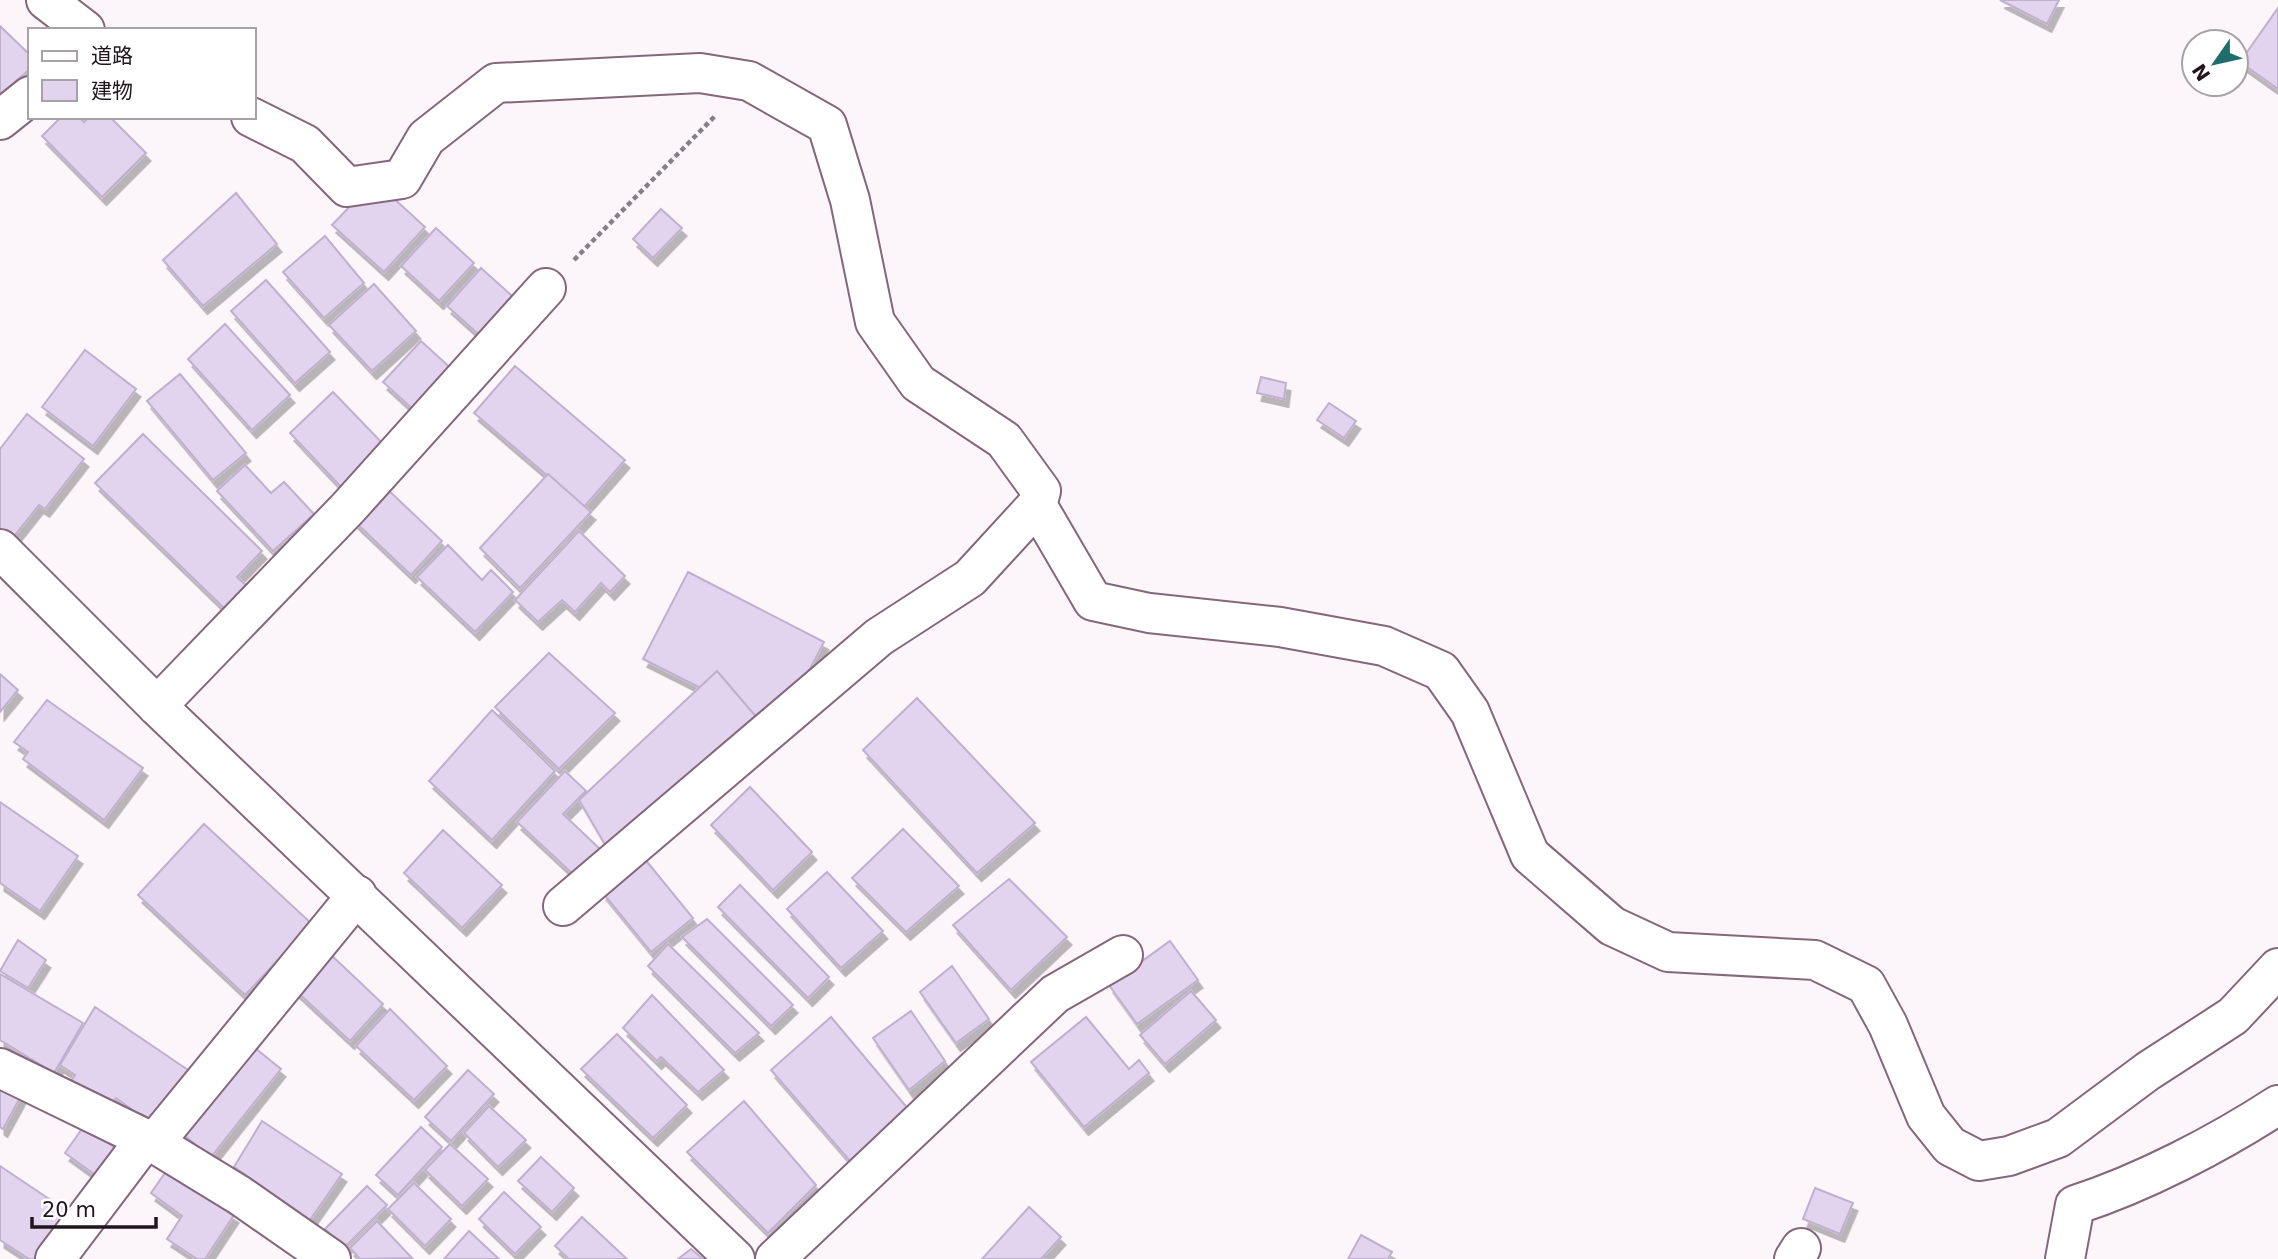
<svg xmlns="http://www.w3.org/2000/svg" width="2278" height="1259" viewBox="0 0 2278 1259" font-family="'DejaVu Sans','Noto Sans JP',sans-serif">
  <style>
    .building { fill: #e2d3ef; stroke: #c0afce; stroke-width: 2; filter: url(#shadow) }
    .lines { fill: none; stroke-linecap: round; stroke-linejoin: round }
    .minor-casing { stroke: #85677b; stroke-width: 42 }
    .path { stroke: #887e85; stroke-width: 4.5; stroke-dasharray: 5 3.5; stroke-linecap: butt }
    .minor { stroke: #fff; stroke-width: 38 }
  </style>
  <defs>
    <filter id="shadow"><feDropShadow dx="4.5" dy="8" stdDeviation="0" flood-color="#0004"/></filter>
  </defs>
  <rect width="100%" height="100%" fill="#fcf5fa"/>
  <g class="building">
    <polygon points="2000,0 2059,0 2047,24"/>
    <polygon points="2278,8 2278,89 2240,62"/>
    <polygon points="0,26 30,55 30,69 0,95"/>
    <polygon points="61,117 79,117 84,122 89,117 110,117 146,153 102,197 42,136"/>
    <polygon points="236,193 277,244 203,306 163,260"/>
    <polygon points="389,194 425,227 384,272 332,225 354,202"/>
    <polygon points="661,209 682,228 653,258 633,239"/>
    <polygon points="436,228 474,263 439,301 401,266"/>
    <polygon points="325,236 364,283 324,318 283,272"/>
    <polygon points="481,268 520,303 486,341 447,306"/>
    <polygon points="266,280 330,352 295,383 231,311"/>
    <polygon points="374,284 416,331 372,371 329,325"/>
    <polygon points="225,324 290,395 252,430 188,359"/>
    <polygon points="421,341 455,372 417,413 383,382"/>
    <polygon points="85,350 136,389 93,446 42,407"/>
    <polygon points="515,366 625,460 584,507 474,413"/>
    <polygon points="180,374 246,453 213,480 147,401"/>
    <polygon points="1261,377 1286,383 1284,399 1257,393"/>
    <polygon points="333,392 385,446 342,488 290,433"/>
    <polygon points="1329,403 1356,421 1344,438 1317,420"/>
    <polygon points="27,414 84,459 45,509 39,505 11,540 0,531 0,449"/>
    <polygon points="143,434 262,551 237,577 249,588 226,610 95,483"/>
    <polygon points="245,465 271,493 284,482 314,514 273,551 217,491"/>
    <polygon points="548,474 591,512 520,588 480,548"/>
    <polygon points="385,487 442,541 411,575 354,521"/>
    <polygon points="579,531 625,576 610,592 601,583 575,612 562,600 538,622 515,600"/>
    <polygon points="448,545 482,580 491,570 513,592 475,632 417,577"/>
    <polygon points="688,572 824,642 800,688 770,723 643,659"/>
    <polygon points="549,653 615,713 559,769 495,707"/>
    <polygon points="717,671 758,719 610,853 579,800"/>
    <polygon points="0,674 18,690 0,712"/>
    <polygon points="917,698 1035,823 977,873 863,750"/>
    <polygon points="47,700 143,768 104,820 23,759 28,752 14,742"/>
    <polygon points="492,710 555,771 492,840 429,781"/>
    <polygon points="565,771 586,791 563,814 600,849 575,876 517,822"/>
    <polygon points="750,787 812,852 773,890 711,825"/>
    <polygon points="0,802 78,856 40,911 0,883"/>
    <polygon points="204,824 312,924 245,995 138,895"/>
    <polygon points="903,829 959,886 906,932 852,878"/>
    <polygon points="443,830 502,885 462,928 404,873"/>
    <polygon points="644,858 693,918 651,952 602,892"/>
    <polygon points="827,872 883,931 841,968 787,909"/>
    <polygon points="1009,879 1067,937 1011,990 953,925"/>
    <polygon points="740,885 829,977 808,998 718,907"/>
    <polygon points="707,919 793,1005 771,1026 682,937"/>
    <polygon points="18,940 46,960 28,988 0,971"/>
    <polygon points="1170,941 1198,980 1137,1024 1109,985"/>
    <polygon points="668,944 759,1033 735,1053 648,966"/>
    <polygon points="328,952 383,1004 350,1041 293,988"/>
    <polygon points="952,966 989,1019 956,1043 920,992"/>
    <polygon points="0,974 83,1023 54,1073 0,1040"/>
    <polygon points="1191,991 1216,1020 1165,1064 1140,1035"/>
    <polygon points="652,995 724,1070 698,1092 661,1057 657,1061 623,1028"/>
    <polygon points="95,1007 191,1072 155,1126 116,1098 109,1107 69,1084 75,1075 60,1065"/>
    <polygon points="390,1009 447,1066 414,1100 356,1046"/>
    <polygon points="911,1011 945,1061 909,1090 873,1038"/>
    <polygon points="831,1017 909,1110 850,1161 771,1070"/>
    <polygon points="1086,1017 1129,1069 1139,1060 1149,1073 1084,1127 1031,1062"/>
    <polygon points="617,1034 687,1105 653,1138 581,1069"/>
    <polygon points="250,1044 281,1069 211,1157 180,1132"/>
    <polygon points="468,1070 494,1094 451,1141 425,1117"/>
    <polygon points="0,1084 21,1096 3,1129 0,1127"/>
    <polygon points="744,1101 816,1185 768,1233 687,1152"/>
    <polygon points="489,1106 526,1140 498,1167 464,1133"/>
    <polygon points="262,1121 342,1174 310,1220 234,1167"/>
    <polygon points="84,1126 117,1149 98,1177 65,1153"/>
    <polygon points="421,1127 442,1147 398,1195 376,1175"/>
    <polygon points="450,1144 488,1179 462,1206 425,1170"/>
    <polygon points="541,1157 574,1188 552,1212 518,1181"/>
    <polygon points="0,1166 67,1211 34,1259 29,1259 0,1240"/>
    <polygon points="167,1170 234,1215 205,1259 197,1259 167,1239 182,1216 151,1193"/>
    <polygon points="414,1183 451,1219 425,1246 388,1209"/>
    <polygon points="367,1186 387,1205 344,1248 325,1229"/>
    <polygon points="1815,1188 1853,1203 1840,1234 1803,1219"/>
    <polygon points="504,1192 541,1227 515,1254 479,1219"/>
    <polygon points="1029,1207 1061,1237 1041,1259 982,1259"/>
    <polygon points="582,1217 627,1259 569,1259 555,1246"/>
    <polygon points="377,1221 412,1258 360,1259 350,1248"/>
    <polygon points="469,1231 499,1259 444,1259"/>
    <polygon points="1361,1235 1392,1252 1388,1259 1348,1259"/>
    <polygon points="691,1249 703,1259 678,1259"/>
  </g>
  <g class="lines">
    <defs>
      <g id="minor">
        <polyline points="46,0 85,30"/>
        <polyline points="251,117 305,144 347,187 402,179 426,138 496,83 700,73 749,81 827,125 850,200 875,322 918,383 1004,440 1041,491 1037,505 970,578 879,637 563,906"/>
        <polyline points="0,120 30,96"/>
        <polyline points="1037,505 1093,601 1149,613 1280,627 1384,646 1441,671 1470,712 1530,855 1612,926 1668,952 1815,960 1866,985 1888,1025 1926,1116 1950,1146 1979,1161 2009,1156 2058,1138 2148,1071 2233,1016 2278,968"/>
        <polyline points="0,549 157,706 735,1259"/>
        <polyline points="157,706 348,508 546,288"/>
        <polyline points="0,1068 154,1143 239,1195 331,1259"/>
        <polyline points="154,1143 357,895"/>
        <polyline points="55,1259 145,1140"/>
        <polyline points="775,1259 1055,994 1123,955"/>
        <polyline points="1794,1259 1801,1248"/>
        <path d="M2065,1259L2075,1205C2143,1183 2218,1144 2278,1105"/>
      </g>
    </defs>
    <use href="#minor" class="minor-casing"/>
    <polyline class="path" points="574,260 715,116"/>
    <use href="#minor" class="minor"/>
  </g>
  <rect x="28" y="28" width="228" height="91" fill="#ffffff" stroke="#a7a2a5" stroke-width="2"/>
  <rect x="42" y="51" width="35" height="10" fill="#ffffff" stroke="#a7a2a5" stroke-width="2"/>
  <text x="91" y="63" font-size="21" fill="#22161e">道路</text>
  <rect x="42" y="80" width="35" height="21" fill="#e2d3ef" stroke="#a7a2a5" stroke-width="2"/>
  <text x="91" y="98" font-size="21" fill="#22161e">建物</text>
  <g transform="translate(2215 63) rotate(236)"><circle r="33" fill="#ffffff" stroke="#a7a2a5" stroke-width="2"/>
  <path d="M0-5L12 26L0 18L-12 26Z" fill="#216d6c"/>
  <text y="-10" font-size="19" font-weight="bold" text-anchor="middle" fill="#22161e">N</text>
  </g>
  <path d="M32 1217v10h124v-10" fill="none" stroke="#22161e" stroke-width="3.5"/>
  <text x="42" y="1217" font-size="21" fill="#22161e" stroke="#ffffff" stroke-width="5" paint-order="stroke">20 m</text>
</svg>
